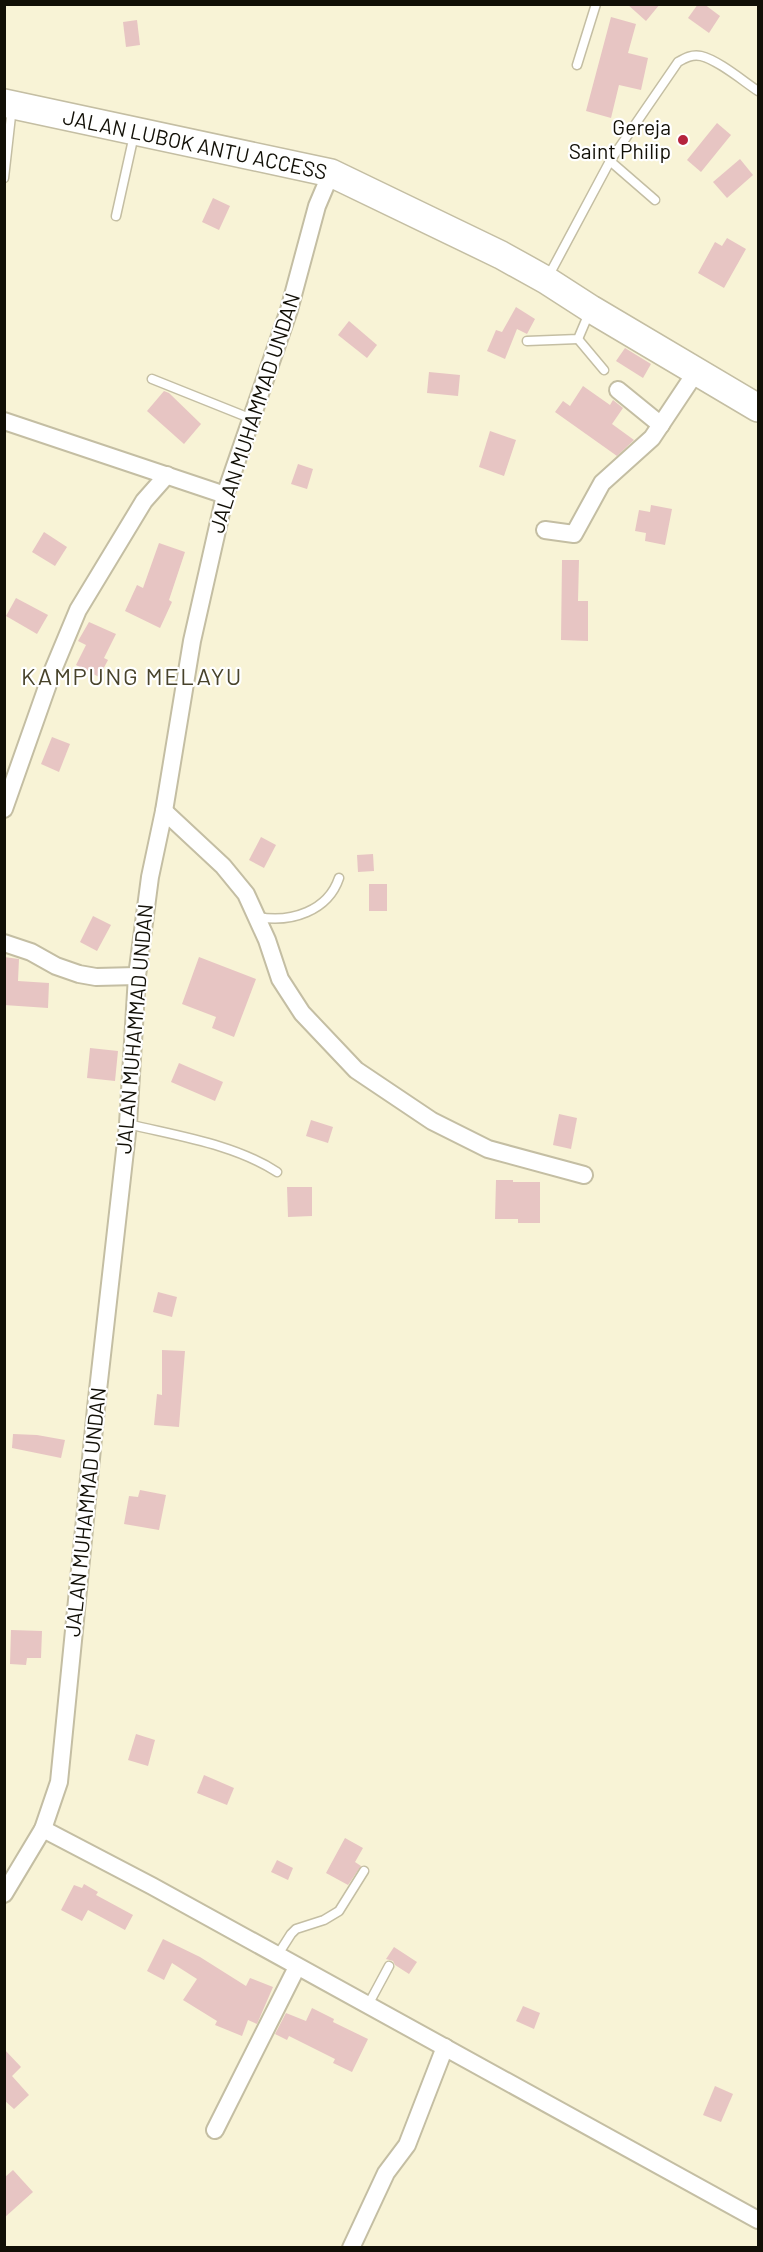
<svg xmlns="http://www.w3.org/2000/svg" width="763" height="2252" viewBox="0 0 763 2252" font-family="Barlow,sans-serif">
  <style>
    .building { fill: #e7c5c3 }
    .lines { fill: none; stroke-linecap: round; stroke-linejoin: round }
    .service-casing { stroke: #c4bea3; stroke-width: 11 }
    .minor-casing { stroke: #c4bea3; stroke-width: 20 }
    .primary-casing { stroke: #c4bea3; stroke-width: 30 }
    .service { stroke: #fff; stroke-width: 8 }
    .minor { stroke: #fff; stroke-width: 16 }
    .primary { stroke: #fff; stroke-width: 27 }
    .poi-dot { fill: #b5233d; stroke: #fff; stroke-width: 2 }
    .labels { text-anchor: middle; stroke-width: 4.5; stroke-linejoin: round; paint-order: stroke }
    .poi-label { font-size: 21px; fill: #110f06; stroke: #fff; text-anchor: end }
    .street-label { font-size: 21px; fill: #110f06; stroke: #fff }
    .quarter-label { font-size: 24px; letter-spacing: 1.5px; fill: #48432b; stroke: #fff }
  </style>
  <rect width="100%" height="100%" fill="#f8f3d6"/>
  <g class="building">
    <polygon points="627,4 660,4 646,21"/>
    <polygon points="698,4 704,4 720,16 709,33 688,18"/>
    <polygon points="611,17 636,24 628,53 648,58 641,90 619,85 611,118 586,111"/>
    <polygon points="137,20 140,45 126,47 123,22"/>
    <polygon points="717,123 731,135 701,172 687,160"/>
    <polygon points="740,159 753,175 727,198 713,182"/>
    <polygon points="213,198 230,206 219,230 202,222"/>
    <polygon points="727,238 746,249 724,288 698,273 715,242 722,246"/>
    <polygon points="516,307 535,319 527,334 517,329 505,359 487,351 496,330 502,332"/>
    <polygon points="349,321 377,345 367,358 338,335"/>
    <polygon points="625,348 651,364 643,378 616,361"/>
    <polygon points="429,372 460,375 458,396 427,393"/>
    <polygon points="583,386 610,405 613,400 623,408 612,424 634,440 617,456 555,412 563,401 570,406"/>
    <polygon points="164,391 169,393 201,424 184,444 147,411"/>
    <polygon points="490,431 516,440 504,476 479,467"/>
    <polygon points="298,464 313,469 307,489 291,484"/>
    <polygon points="651,505 672,509 665,545 645,541 646,533 635,531 639,510 650,512"/>
    <polygon points="44,532 67,547 55,566 32,552"/>
    <polygon points="159,543 185,552 169,600 172,602 160,628 125,611 137,585 143,588"/>
    <polygon points="562,560 579,560 578,601 588,601 588,641 561,640"/>
    <polygon points="16,598 48,615 37,634 6,616"/>
    <polygon points="89,622 116,634 104,658 108,660 99,677 76,665 86,645 78,641"/>
    <polygon points="52,737 70,744 59,772 41,764"/>
    <polygon points="261,837 276,845 264,868 249,860"/>
    <polygon points="373,854 374,871 358,872 357,855"/>
    <rect x="369" y="884" width="18" height="27"/>
    <polygon points="93,916 111,925 97,951 80,942"/>
    <polygon points="4,957 19,959 18,981 49,983 48,1008 4,1005"/>
    <polygon points="199,957 256,979 234,1037 212,1028 216,1017 182,1004"/>
    <polygon points="90,1048 118,1051 115,1081 87,1078"/>
    <polygon points="179,1063 223,1082 215,1101 171,1082"/>
    <polygon points="559,1114 577,1118 571,1149 553,1145"/>
    <polygon points="311,1120 333,1127 328,1143 306,1136"/>
    <polygon points="496,1180 513,1180 513,1182 540,1182 540,1223 518,1223 518,1219 495,1219"/>
    <polygon points="287,1187 312,1187 312,1216 288,1217"/>
    <polygon points="158,1292 177,1297 172,1317 153,1312"/>
    <polygon points="162,1350 185,1351 179,1427 154,1425 157,1394 162,1395"/>
    <polygon points="13,1434 37,1435 65,1440 61,1458 12,1448"/>
    <polygon points="140,1490 166,1495 159,1530 124,1524 129,1496 138,1497"/>
    <polygon points="11,1630 42,1631 41,1658 27,1658 26,1665 10,1664"/>
    <polygon points="136,1734 155,1740 148,1766 128,1760"/>
    <polygon points="204,1775 234,1788 227,1805 197,1793"/>
    <polygon points="345,1838 363,1848 355,1862 361,1866 348,1885 326,1873"/>
    <polygon points="277,1860 293,1868 288,1880 271,1872"/>
    <polygon points="84,1884 98,1892 96,1895 133,1915 125,1930 88,1910 82,1921 61,1910 74,1885 82,1888"/>
    <polygon points="163,1939 200,1957 246,1986 250,1978 273,1987 257,2024 248,2020 242,2036 215,2025 217,2021 183,2000 197,1979 172,1963 164,1980 147,1971"/>
    <polygon points="394,1947 417,1962 409,1974 395,1965 393,1961 386,1959"/>
    <polygon points="523,2006 540,2013 534,2029 516,2021"/>
    <polygon points="312,2008 334,2019 333,2022 368,2039 352,2072 333,2063 335,2059 289,2036 287,2040 275,2034 286,2013 306,2021"/>
    <polygon points="4,2049 21,2067 12,2076 29,2095 14,2109 4,2100"/>
    <polygon points="715,2086 733,2094 721,2122 703,2115"/>
    <polygon points="13,2170 33,2192 4,2218 4,2178"/>
  </g>
  <g class="lines">
    <defs>
      <g id="service">
        <polyline points="577,65 596,4"/>
        <polyline points="610,161 655,200"/>
        <polyline points="4,178 12,107"/>
        <polyline points="116,216 134,135"/>
        <path d="M548,277L610,161L678,62C685,58 692,54 701,56C718,60 743,81 758,91"/>
        <polyline points="578,339 604,370"/>
        <polyline points="527,341 578,339 589,313"/>
        <polyline points="152,379 252,419"/>
        <path d="M258,917C291,923 328,911 339,878"/>
        <path d="M128,1124C177,1136 234,1144 277,1172"/>
        <polyline points="277,1956 291,1934 296,1929 324,1920 339,1911 364,1871"/>
        <polyline points="368,2005 389,1966"/>
      </g>
      <g id="minor">
        <polyline points="618,390 661,425"/>
        <polyline points="4,421 225,495"/>
        <polyline points="545,530 574,534 602,483 652,438 696,372"/>
        <polyline points="4,809 53,670 78,610 144,501 167,475"/>
        <polyline points="164,811 223,866 246,894 267,940 280,979 302,1013 356,1070 432,1121 488,1149 584,1175"/>
        <polyline points="4,943 31,952 56,966 79,974 96,977 137,976"/>
        <polyline points="43,1829 152,1886 758,2220"/>
        <polyline points="4,1894 43,1829 59,1782 96,1408 128,1124 137,976 150,877 164,811 192,641 225,495 289,310 317,206 331,173"/>
        <polyline points="215,2130 297,1967"/>
        <polyline points="351,2248 386,2173 407,2145 445,2047"/>
      </g>
      <polyline id="primary" points="4,103 331,173 501,255 546,280 591,309 758,408"/>
    </defs>
    <use href="#service" class="service-casing"/>
    <use href="#minor" class="minor-casing"/>
    <use href="#primary" class="primary-casing"/>
    <use href="#service" class="service"/>
    <use href="#minor" class="minor"/>
    <use href="#primary" class="primary"/>
  </g>
  <circle class="poi-dot" cx="683" cy="140" r="6"/>
  <g class="labels">
    <g class="poi-label">
      <text x="671" y="135">Gereja<tspan x="671" dy="24">Saint Philip</tspan></text>
    </g>
    <g class="street-label">
      <text transform="translate(195 145) rotate(12)" y="7">JALAN LUBOK ANTU ACCESS</text>
      <text transform="translate(255 413) rotate(-72)" y="7">JALAN MUHAMMAD UNDAN</text>
      <text transform="translate(135 1029) rotate(-85)" y="7">JALAN MUHAMMAD UNDAN</text>
      <text transform="translate(86 1512) rotate(-84)" y="7">JALAN MUHAMMAD UNDAN</text>
    </g>
    <g class="quarter-label">
      <text x="132" y="685">KAMPUNG MELAYU</text>
    </g>
  </g>
  <rect width="763" height="2252" fill="none" stroke="#110f06" stroke-width="12"/>
</svg>
